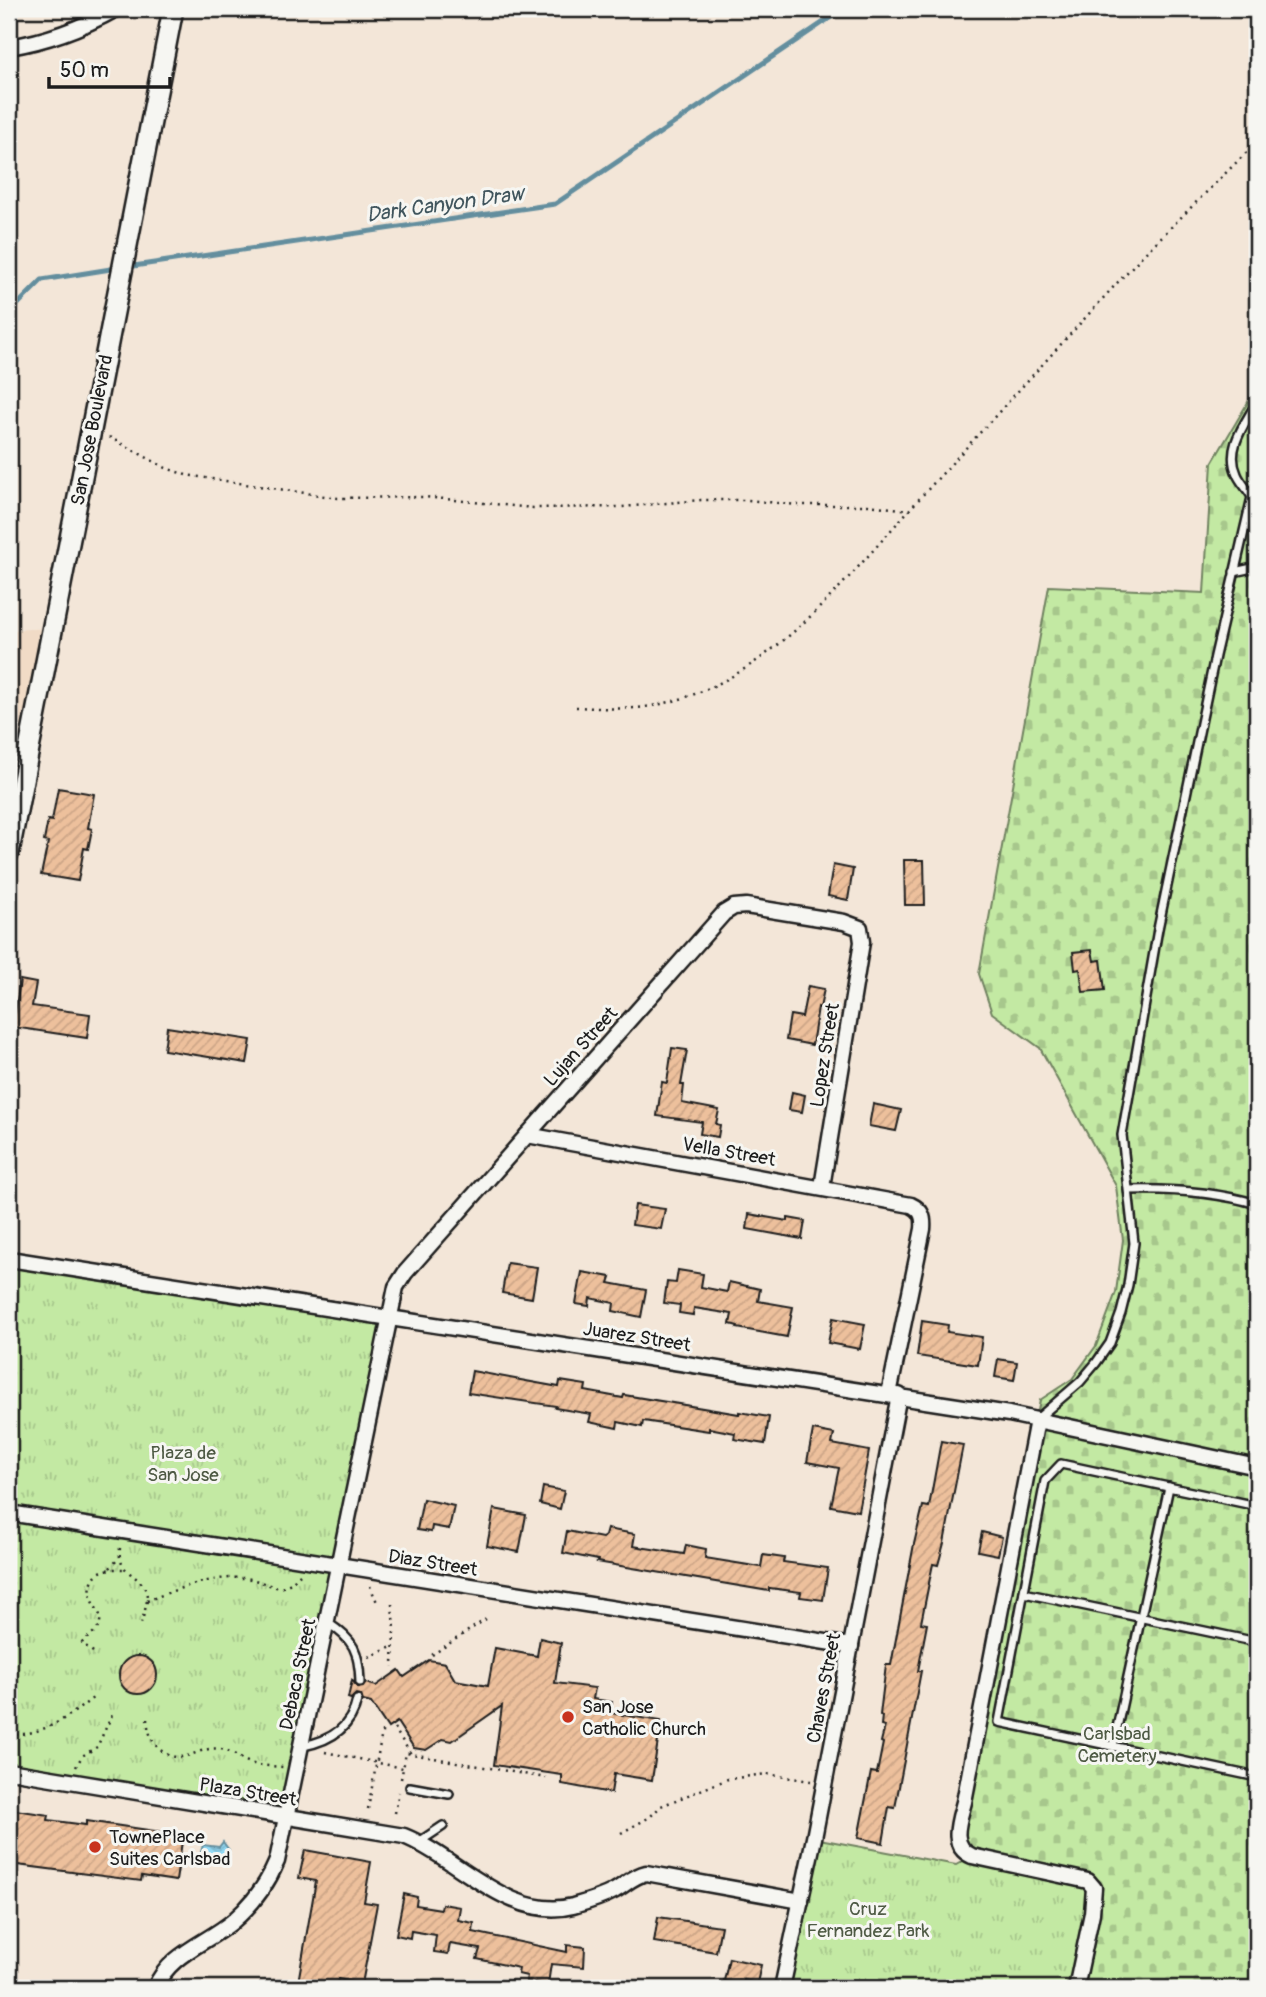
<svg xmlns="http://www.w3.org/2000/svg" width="1266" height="1997" viewBox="0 0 1266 1997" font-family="Pangolin,sans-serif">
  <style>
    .built { fill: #f1dbc6 }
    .cemetery { fill: url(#cemetery-stones); stroke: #708260; stroke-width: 2 }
    .park { fill: url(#park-tufts); stroke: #708260; stroke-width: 2 }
    .water { fill: url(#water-waves); stroke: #638e9e; stroke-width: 2 }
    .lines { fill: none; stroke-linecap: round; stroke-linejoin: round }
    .stream { stroke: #638e9e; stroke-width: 5 }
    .building { fill: url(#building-hatch); stroke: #1c1c1c; stroke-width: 2 }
    .lane-casing { stroke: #1c1c1c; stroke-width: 12 }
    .street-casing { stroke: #1c1c1c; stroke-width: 19 }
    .secondary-casing { stroke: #1c1c1c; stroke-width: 24 }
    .path { stroke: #1c1c1c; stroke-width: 2.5; stroke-dasharray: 2 5; stroke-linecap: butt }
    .lane { stroke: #f6f6f2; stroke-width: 7 }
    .street { stroke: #f6f6f2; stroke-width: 14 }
    .secondary { stroke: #f6f6f2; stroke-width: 19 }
    .poi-dot { fill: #c8321e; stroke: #f6f6f2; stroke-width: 2.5 }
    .labels { text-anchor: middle; stroke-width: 6; stroke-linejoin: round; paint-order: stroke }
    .street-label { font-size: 19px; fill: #1c1c1c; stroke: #f6f6f2 }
    .park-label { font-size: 19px; fill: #4e5a44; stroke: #f6f6f2 }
    .poi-label { font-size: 19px; fill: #1c1c1c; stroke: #f6f6f2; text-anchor: start }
    .water-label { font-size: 21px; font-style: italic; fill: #40555d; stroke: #f6f6f2 }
  </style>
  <defs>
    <pattern id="cemetery-stones" width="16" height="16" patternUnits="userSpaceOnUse" patternTransform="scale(1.75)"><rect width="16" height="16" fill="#c3e9a3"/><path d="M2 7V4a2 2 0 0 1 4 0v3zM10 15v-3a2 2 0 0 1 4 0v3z" fill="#a7c78c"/></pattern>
    <pattern id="park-tufts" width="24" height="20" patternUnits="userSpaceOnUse" patternTransform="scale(1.75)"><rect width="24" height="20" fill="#c3e9a3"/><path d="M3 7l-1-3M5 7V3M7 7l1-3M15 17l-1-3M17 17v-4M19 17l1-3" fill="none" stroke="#a7c78c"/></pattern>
    <pattern id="water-waves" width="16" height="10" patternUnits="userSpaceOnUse" patternTransform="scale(1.75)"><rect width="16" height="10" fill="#93daf5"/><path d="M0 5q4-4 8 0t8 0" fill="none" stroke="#7ebad1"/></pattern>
    <pattern id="building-hatch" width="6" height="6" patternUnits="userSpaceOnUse" patternTransform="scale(1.75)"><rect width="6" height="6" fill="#edc09c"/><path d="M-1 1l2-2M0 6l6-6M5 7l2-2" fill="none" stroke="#cba486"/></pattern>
  </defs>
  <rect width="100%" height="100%" fill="#f3e6d8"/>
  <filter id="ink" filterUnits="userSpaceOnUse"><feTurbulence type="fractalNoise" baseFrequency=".0143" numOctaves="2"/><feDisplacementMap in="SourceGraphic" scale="14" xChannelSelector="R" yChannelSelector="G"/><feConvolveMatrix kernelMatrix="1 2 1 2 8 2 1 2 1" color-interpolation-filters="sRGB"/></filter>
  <g filter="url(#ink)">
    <polygon class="built" points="53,628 9,852 9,630"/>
    <polygon class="cemetery" points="1257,387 1257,1988 1076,1988 964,1853 964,1802 1040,1400 1072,1379 1096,1346 1116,1292 1123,1240 1116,1186 1040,1048 992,1013 979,974 1049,586 1204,593 1212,463"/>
    <g class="park">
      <polygon points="9,1259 390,1318 288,1817 9,1771"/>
      <polygon points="814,1838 956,1865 972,1856 1094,1888 1076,1988 782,1988"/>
    </g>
    <polygon class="water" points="223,1842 229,1850 227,1861 209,1856 201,1852 203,1845 219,1847"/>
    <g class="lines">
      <g class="stream">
        <polyline points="127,267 555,204 843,9"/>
        <polyline points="9,313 42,280 117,268"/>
      </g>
    </g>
    <g class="building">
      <polygon points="58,788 94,794 88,828 92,829 88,849 84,848 78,881 41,875 48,842 44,841 48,820 52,821"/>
      <polygon points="904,860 924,860 925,905 905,905"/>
      <polygon points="833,865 853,869 848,900 828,896"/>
      <polygon points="1092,950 1094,961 1101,960 1105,990 1083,992 1080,969 1075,970 1073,952"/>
      <polygon points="20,980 36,983 32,1006 90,1014 87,1038 13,1027"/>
      <polygon points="808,986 824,989 820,1008 818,1007 812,1045 786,1040 790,1015 802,1017"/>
      <polygon points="167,1027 251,1040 247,1063 164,1050"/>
      <polygon points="672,1048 687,1050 681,1085 684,1085 682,1103 719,1110 716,1124 720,1125 718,1137 700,1134 702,1122 657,1116 662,1082 667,1083"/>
      <polygon points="792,1092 805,1095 802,1112 789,1110"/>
      <polygon points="873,1104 901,1110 896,1131 869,1126"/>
      <polygon points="635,1205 665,1209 661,1229 632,1225"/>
      <polygon points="749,1214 788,1221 788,1218 805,1221 802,1239 747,1229"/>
      <polygon points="507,1263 537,1267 532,1298 502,1293"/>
      <polygon points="678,1270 703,1274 701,1287 727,1292 729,1282 760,1289 758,1301 793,1307 787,1337 737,1328 738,1326 730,1324 732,1314 694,1308 693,1315 679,1313 680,1305 664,1303 667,1282 676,1283"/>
      <polygon points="582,1272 611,1277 609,1283 646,1290 641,1317 613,1311 614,1303 590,1298 589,1306 576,1304"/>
      <polygon points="833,1318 865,1324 860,1349 828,1343"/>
      <polygon points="922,1321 948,1325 947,1332 982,1337 978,1365 917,1356"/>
      <polygon points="998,1359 1017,1362 1014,1380 995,1377"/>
      <polygon points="472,1371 559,1387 560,1381 586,1385 585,1391 623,1398 624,1395 739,1414 739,1412 769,1417 765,1444 734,1439 735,1433 709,1428 709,1431 643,1421 642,1427 618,1422 617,1428 589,1422 591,1414 555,1408 556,1406 468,1393"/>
      <polygon points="813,1430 834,1434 832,1444 869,1451 858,1511 831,1506 839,1468 807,1462"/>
      <polygon points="941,1441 963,1445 944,1543 938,1565 933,1564 930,1578 921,1623 927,1624 918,1671 921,1671 895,1808 889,1807 883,1843 858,1838 871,1772 877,1773 883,1743 881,1742 885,1726 881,1725 882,1716 880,1715 886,1665 891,1665 914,1544 923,1506 929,1507"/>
      <polygon points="543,1487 564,1491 560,1509 540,1504"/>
      <polygon points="423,1499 454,1506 449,1529 432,1526 431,1532 417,1530"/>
      <polygon points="494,1509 526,1515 519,1552 487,1546"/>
      <polygon points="607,1529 635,1534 633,1546 684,1554 686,1545 706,1549 705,1558 761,1567 763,1555 784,1558 783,1562 828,1568 823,1600 800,1597 801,1592 769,1588 769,1591 597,1562 598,1560 563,1553 567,1531 602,1538 605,1536"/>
      <polygon points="982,1532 1002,1537 998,1555 978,1551"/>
      <polygon points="540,1638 561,1643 555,1683 595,1688 593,1699 612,1702 610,1713 661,1721 652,1780 614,1774 611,1793 562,1784 562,1775 494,1765 502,1706 452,1741 443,1739 426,1750 414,1748 397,1722 388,1728 371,1703 363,1701 361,1695 356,1694 351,1699 348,1698 352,1680 358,1688 363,1687 366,1683 376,1686 399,1670 404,1677 429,1660 445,1663 455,1680 488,1686 495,1648 537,1656"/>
      <circle cx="138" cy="1675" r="19"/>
      <polygon points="9,1809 49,1815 48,1820 86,1825 86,1821 183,1835 176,1881 142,1876 141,1881 10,1864"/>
      <polygon points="305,1850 371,1862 364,1902 377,1904 362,1984 338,1979 336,1988 297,1988 316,1881 299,1878"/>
      <polygon points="404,1894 417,1897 416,1905 441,1909 442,1904 460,1907 458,1920 474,1923 473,1932 567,1952 567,1945 585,1947 584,1967 551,1964 548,1984 526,1981 527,1976 518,1974 519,1968 477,1959 480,1949 450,1944 448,1954 434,1952 436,1935 411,1931 410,1938 396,1935"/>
      <polygon points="658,1917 721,1926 716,1952 654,1942"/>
      <polygon points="729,1958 761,1965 757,1983 744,1980 743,1985 724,1981"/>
    </g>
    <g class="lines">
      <defs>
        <g id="lane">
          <polyline points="1234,572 1257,567"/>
          <path d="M1129,1190C1172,1189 1216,1192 1257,1204"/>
          <path d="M1037,1419L1080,1382L1096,1363L1110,1343L1121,1313L1128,1285L1134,1243L1122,1135L1158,929L1215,656L1252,497C1248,489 1240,482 1237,474C1225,448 1245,424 1257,402"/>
          <polyline points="1257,1506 1061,1464 1045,1481 999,1722 1257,1777"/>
          <polyline points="1024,1593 1257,1642"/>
          <path d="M328,1623C354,1640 359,1651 360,1682"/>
          <path d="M303,1746C329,1741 351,1729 357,1700"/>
          <polyline points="1113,1746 1169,1487"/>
          <polyline points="410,1787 449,1794"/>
          <polyline points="419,1842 443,1826"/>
        </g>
        <g id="street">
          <path d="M9,47C47,41 82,28 116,9"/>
          <path d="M527,1135L911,1205C922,1210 924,1217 923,1229L889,1394"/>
          <polyline points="9,1259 1009,1414 1257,1467"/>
          <path d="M1037,1420L964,1802C959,1821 949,1846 972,1856L1088,1881L1094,1888L1092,1913L1076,1988"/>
          <polyline points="9,1513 851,1646"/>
          <path d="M9,1771L404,1836C457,1857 510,1922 573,1906C587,1902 601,1898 614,1891C625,1885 633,1876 646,1873L801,1901"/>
          <path d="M155,1988C169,1954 205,1944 232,1922C252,1905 267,1885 277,1861L396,1287L405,1273L724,913L734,907L746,906L844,922L860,928L862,942L822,1187"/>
          <polyline points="782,1988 814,1838 899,1395"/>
        </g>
        <polyline id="secondary" points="9,852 173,9"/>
      </defs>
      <use href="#lane" class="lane-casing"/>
      <use href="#street" class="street-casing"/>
      <use href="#secondary" class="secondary-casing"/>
      <g class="path">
        <polyline points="109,437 166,468 186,475 338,498 425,497 533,508 622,507 701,500 748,500 797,505 868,505 909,510 1141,257 1257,142"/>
        <path d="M576,707C599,708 623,710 645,707C760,690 836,591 909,510"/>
        <path d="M120,1548C116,1578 148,1573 147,1600C146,1609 142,1619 140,1628"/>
        <polyline points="110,1568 118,1559"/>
        <polyline points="370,1586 377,1602"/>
        <path d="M147,1601C176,1589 211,1576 244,1578C257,1579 268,1586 281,1588L291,1583L300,1574"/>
        <polyline points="392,1604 394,1628 393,1667"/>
        <path d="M93,1652L82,1643C88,1636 99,1631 100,1622C102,1613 95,1608 92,1601C90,1596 90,1590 91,1585C95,1568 110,1569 123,1569"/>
        <polyline points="432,1655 486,1619"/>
        <polyline points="369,1657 394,1646"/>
        <path d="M147,1719C148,1730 151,1741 159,1749C184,1769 196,1745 221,1749C232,1751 240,1759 250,1763C260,1766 272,1766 283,1767"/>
        <polyline points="394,1728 411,1754"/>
        <path d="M9,1735C43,1735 68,1718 94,1697"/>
        <polyline points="325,1752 403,1768"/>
        <polyline points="76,1767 82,1756 97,1747 112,1715"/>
        <polyline points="401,1779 406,1753 546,1778"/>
        <polyline points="368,1809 383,1727"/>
        <polyline points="395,1813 399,1792"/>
        <polyline points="621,1833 650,1817 661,1806 728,1779 766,1774 811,1781"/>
      </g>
      <use href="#lane" class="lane"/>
      <use href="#street" class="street"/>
      <use href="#secondary" class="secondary"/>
    </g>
  </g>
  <g class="poi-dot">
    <circle cx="568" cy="1717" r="7"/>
    <circle cx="95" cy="1847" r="7"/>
  </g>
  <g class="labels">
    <g class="street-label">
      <text transform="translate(91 430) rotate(-79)" y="7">San Jose Boulevard</text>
      <text transform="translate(580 1046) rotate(-48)" y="7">Lujan Street</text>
      <text transform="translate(824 1055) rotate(-81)" y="7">Lopez Street</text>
      <text transform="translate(729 1151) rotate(10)" y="7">Vella Street</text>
      <text transform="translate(637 1336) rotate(9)" y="7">Juarez Street</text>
      <text transform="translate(433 1562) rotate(9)" y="7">Diaz Street</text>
      <text transform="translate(297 1674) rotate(-78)" y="7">Debaca Street</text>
      <text transform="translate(823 1688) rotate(-79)" y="7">Chaves Street</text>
      <text transform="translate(248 1791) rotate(9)" y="7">Plaza Street</text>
    </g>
    <g class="park-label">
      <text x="183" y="1459">Plaza de<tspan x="183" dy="22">San Jose</tspan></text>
      <text x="1117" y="1740">Carlsbad<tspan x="1117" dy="22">Cemetery</tspan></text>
      <text x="868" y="1915">Cruz<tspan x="868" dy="22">Fernandez Park</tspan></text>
    </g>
    <g class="poi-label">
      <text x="582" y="1713">San Jose<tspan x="582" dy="22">Catholic Church</tspan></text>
      <text x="109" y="1843">TownePlace<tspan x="109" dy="22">Suites Carlsbad</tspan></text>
    </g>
    <g class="water-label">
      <text transform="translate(445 204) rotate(-8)" y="7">Dark Canyon Draw</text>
    </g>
  </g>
  <rect width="1266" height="1997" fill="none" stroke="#f6f6f2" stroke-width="35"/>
  <rect x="18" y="18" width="1231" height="1962" fill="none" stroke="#1c1c1c" stroke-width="2.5" filter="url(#ink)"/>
  <path d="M49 77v10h121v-10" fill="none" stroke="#1c1c1c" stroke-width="3.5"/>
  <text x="60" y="77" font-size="21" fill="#1c1c1c" stroke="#f6f6f2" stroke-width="5" paint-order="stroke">50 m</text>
</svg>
